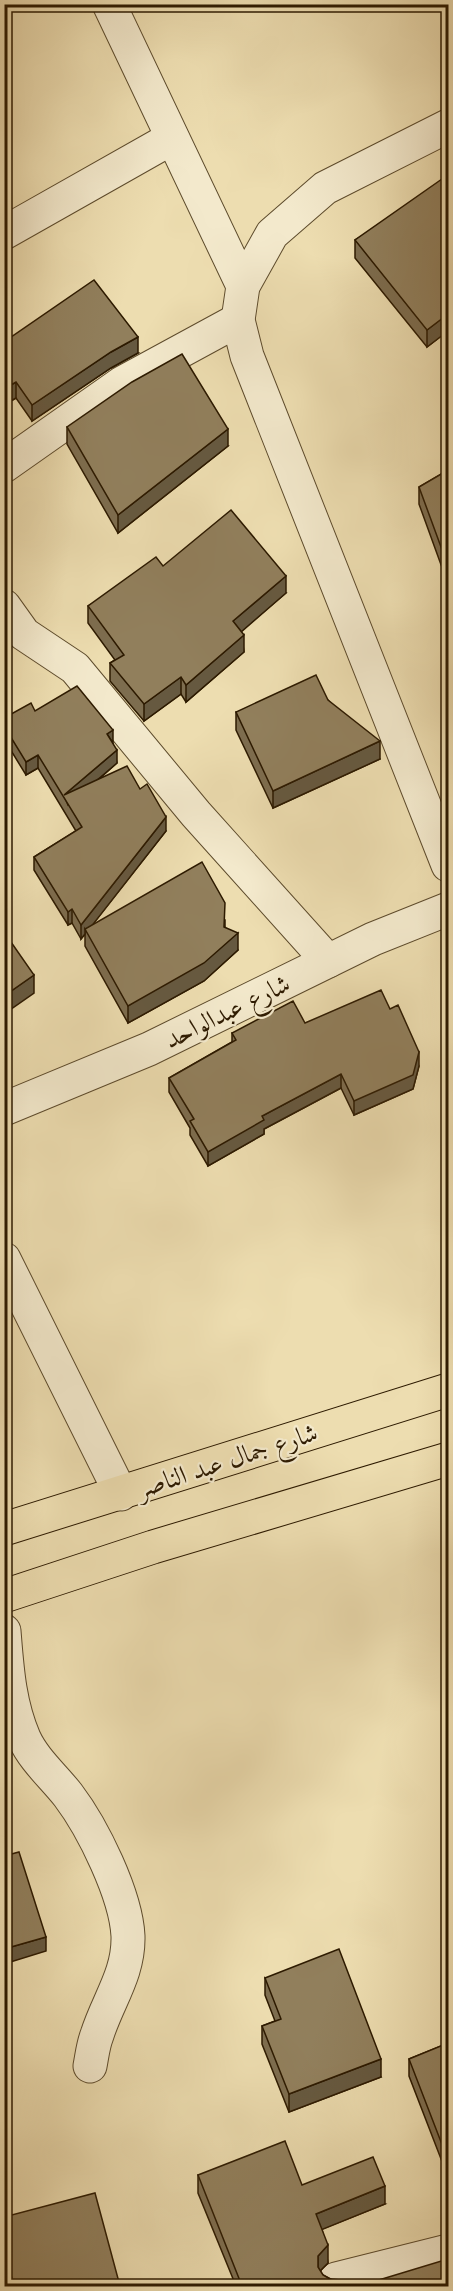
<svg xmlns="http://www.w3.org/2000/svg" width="453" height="2291" viewBox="0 0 453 2291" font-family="Cardo,Amiri,serif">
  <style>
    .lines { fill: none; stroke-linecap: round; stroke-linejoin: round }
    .street-casing { stroke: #5d4b2c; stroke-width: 35 }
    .primary-casing { stroke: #2d1a00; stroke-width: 35 }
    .street { stroke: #f3e9cc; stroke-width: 33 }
    .primary { stroke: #edddb0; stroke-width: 33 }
    .wall { fill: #7d6d4f; stroke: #2d1a00; stroke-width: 1.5 }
    .shaded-wall { fill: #665940; stroke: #2d1a00; stroke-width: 1.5 }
    .building { fill: #917f5c; stroke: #2d1a00; stroke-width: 1.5 }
    .labels { text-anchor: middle; stroke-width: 4.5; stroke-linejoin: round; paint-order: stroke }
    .street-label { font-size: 26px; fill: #2d1a00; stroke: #f3e9cc }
  </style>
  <rect width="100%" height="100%" fill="#edddb0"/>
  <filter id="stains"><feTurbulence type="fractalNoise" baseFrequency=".00333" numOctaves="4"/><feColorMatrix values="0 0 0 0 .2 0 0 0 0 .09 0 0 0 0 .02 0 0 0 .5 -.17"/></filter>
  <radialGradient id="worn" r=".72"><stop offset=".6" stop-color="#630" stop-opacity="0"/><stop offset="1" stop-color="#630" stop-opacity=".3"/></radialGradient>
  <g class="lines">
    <defs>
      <g id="street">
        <polyline points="109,4 243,286"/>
        <polyline points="448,126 325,188 272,234 243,286 238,320 247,356 448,865"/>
        <polyline points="4,233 172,138"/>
        <polyline points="4,466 122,383 238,320"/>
        <polyline points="4,606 24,634 75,668 196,814 328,961"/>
        <polyline points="4,1109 149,1049 373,939 448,909"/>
        <polyline points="4,1259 121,1494"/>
        <path d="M4,1631C7,1668 9,1703 24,1738C34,1760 53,1776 68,1795C93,1828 126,1895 128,1936C129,1974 108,2000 97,2035C93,2045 92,2056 90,2066"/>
        <polyline points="336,2279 448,2251"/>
      </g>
      <g id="primary">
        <polyline points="4,1529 448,1390"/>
        <polyline points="4,1596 153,1547 448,1459"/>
      </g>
    </defs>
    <use href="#street" class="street-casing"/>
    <use href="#primary" class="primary-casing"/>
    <use href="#street" class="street"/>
    <use href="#primary" class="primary"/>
  </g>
  <g class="wall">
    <polygon points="448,188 448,331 427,347 355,258 355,240"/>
    <polygon points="4,342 138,353 111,368 32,421 16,398 4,405"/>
    <polygon points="67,427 228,446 118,533 67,444"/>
    <polygon points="448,470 448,584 419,504 419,487"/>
    <polygon points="163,566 286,593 241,631 244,652 186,702 181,694 144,721 110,681 110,663 115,660 88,623 88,606"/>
    <polygon points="328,700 380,759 273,808 236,730 236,712"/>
    <polygon points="35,711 113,744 117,763 98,780 166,831 92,925 225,920 225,927 238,950 204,981 128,1023 85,946 85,934 81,939 72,923 68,925 34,870 34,857 76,831 38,768 26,775 4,739 4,718"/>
    <polygon points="390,1009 419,1066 413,1089 354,1115 341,1088 264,1129 264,1134 208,1166 190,1135 190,1128 169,1092 169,1078 232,1042 232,1033 305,1023"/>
    <polygon points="265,1978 381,2077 289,2112 262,2044 262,2026 275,2021 265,1995"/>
    <polygon points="448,2043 448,2177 409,2076 409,2059"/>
    <polygon points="198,2175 302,2185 385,2204 322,2229 328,2263 320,2271 323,2275 344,2286 236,2286 198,2193"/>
    <polygon points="4,2217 120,2286 10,2286 4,2267"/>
  </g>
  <g class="shaded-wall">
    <polygon points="448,314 448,331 427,347 427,330"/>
    <polygon points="138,337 138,353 111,368 32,421 32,405 111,352"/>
    <polygon points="16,382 16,398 4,405 4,389"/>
    <polygon points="228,429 228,446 118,533 118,515"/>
    <polygon points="286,576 286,593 233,639 233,621"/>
    <polygon points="244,635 244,652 186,702 186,685"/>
    <polygon points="181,677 181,694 144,721 144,704"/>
    <polygon points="113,730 113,743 107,734"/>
    <polygon points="380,741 380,759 273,808 273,791"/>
    <polygon points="117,750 117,763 68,805 64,795"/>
    <polygon points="38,755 38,768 26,775 26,762"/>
    <polygon points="166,817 166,831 87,932 85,929 85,934 81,939 81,925"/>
    <polygon points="72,909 72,923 68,925 68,912"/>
    <polygon points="238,933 238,950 204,981 128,1023 128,1006"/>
    <polygon points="34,975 34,993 4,1014 4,996"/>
    <polygon points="419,1052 419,1066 413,1089 354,1115 354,1101"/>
    <polygon points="341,1074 341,1088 264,1129 264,1134 208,1166 208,1152 262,1116"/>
    <polygon points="46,1937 46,1951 4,1964 4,1949"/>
    <polygon points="381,2059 381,2077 289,2112 289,2094"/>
    <polygon points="385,2186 385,2204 316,2232 316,2214"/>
    <polygon points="328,2245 328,2263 318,2273 318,2256"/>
  </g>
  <g class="building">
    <polygon points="442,179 448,188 448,314 427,330 355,240"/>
    <polygon points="94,280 138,337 111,352 32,405 16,382 4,389 4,342"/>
    <polygon points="182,354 228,429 118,515 67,427 132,382"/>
    <polygon points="448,470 448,566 419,487"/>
    <polygon points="231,510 286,576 233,621 244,635 186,685 181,677 144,704 110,663 124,655 88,606 156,557 163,566"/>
    <polygon points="316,675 328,700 380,741 273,791 236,712"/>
    <polygon points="77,686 113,730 107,734 117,750 64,795 127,766 140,789 147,784 166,817 81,925 72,909 68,912 34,857 82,827 38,755 26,762 4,726 4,718 31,703 35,711"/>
    <polygon points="202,862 225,903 224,927 238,933 204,963 128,1006 85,929"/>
    <polygon points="4,932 34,975 4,996"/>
    <polygon points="381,990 390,1009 398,1005 419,1052 413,1075 354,1101 341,1074 262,1116 264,1120 208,1152 190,1121 194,1119 169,1078 236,1040 232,1033 293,1001 305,1023"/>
    <polygon points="19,1852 46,1937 4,1949 4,1856"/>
    <polygon points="339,1949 381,2059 289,2094 262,2026 281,2019 265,1978"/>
    <polygon points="448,2043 448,2160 409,2059"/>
    <polygon points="285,2141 302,2185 373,2157 385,2186 316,2214 328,2245 318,2256 318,2267 323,2275 330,2279 341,2280 344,2286 242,2286 198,2175"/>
    <polygon points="95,2193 120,2286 14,2286 4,2249 4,2217"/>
    <polygon points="448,2259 448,2286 359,2286"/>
  </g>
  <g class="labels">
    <g class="street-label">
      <text transform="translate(227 1011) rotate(-26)" y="9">شارع عبدالواحد</text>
      <text transform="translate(227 1460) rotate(-18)" y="9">شارع جمال عبد الناصر</text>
    </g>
  </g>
  <rect width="453" height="2291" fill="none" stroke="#edddb0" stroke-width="24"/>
  <rect x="6" y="6" width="441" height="2279" fill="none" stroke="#2d1a00" stroke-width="3"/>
  <rect x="12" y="12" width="429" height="2267" fill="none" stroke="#2d1a00" stroke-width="1.5"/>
  <rect width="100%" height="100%" filter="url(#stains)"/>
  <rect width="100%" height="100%" fill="url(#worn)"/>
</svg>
